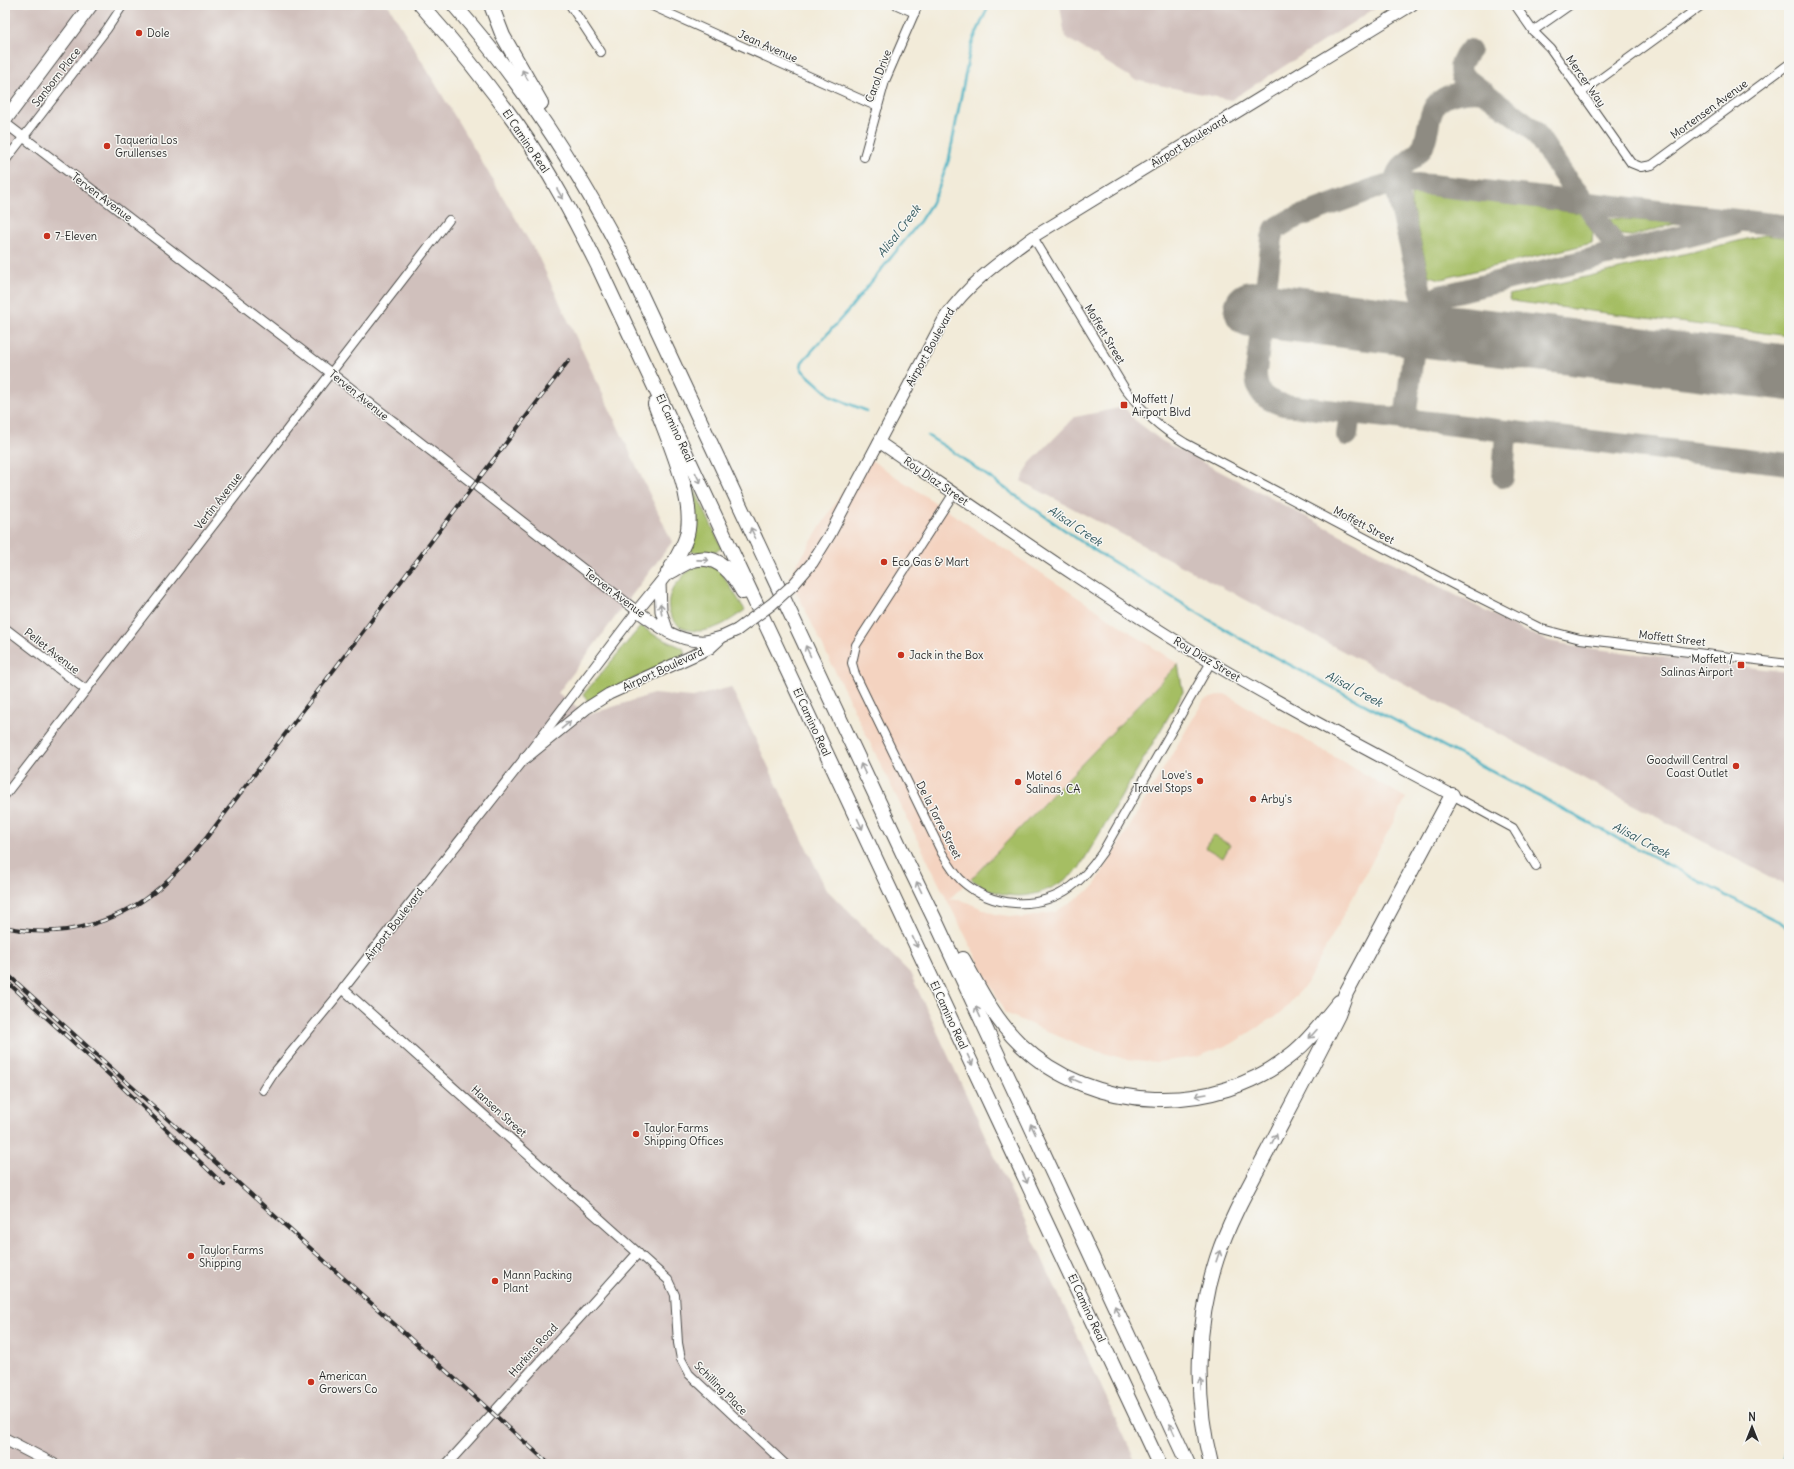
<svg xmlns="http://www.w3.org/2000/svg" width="1794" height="1469" viewBox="0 0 1794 1469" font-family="Delius,sans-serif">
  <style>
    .built { fill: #f4d3c0 }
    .industrial { fill: #d0c0bc }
    .green { fill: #a5be63; stroke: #687447 }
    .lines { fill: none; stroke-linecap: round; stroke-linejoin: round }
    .stream { stroke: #45b1c3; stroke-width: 2.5 }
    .taxiway { stroke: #8e8b82; stroke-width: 22 }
    .runway { stroke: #8e8b82; stroke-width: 56 }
    .minor-casing { stroke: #494845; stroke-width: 10 }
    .tertiary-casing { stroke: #494845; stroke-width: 11 }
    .secondary-casing { stroke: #494845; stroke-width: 13 }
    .trunk-casing { stroke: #494845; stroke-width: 15 }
    .motorway-casing { stroke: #494845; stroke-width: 16 }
    .minor { stroke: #fff; stroke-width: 8 }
    .tertiary { stroke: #fff; stroke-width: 9 }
    .secondary { stroke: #fff; stroke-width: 11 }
    .trunk { stroke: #fff; stroke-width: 13 }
    .motorway { stroke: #fff; stroke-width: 14 }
    .rail-casing { stroke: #2b2b2b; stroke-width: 4 }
    .rail { stroke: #f6f6f2; stroke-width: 2.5; stroke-dasharray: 8; stroke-linecap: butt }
    .secondary-bridge-casing { stroke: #494845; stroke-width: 13; stroke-linecap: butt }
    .secondary-bridge { stroke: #fff; stroke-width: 11 }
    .oneway { stroke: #a0a0a0 }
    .poi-dot { fill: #c8321e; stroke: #f6f6f2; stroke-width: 1.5 }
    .labels { text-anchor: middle; stroke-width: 3; stroke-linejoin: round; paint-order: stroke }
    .poi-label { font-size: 11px; fill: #2b2b2b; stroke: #f6f6f2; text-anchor: start }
    .street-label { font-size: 11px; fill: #2b2b2b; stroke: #f6f6f2 }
    .water-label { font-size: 12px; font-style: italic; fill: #345a60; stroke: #f6f6f2 }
  </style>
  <rect width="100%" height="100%" fill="#f6f6f2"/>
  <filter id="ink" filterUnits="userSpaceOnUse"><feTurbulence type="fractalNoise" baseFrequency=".025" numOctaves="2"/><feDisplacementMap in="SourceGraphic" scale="8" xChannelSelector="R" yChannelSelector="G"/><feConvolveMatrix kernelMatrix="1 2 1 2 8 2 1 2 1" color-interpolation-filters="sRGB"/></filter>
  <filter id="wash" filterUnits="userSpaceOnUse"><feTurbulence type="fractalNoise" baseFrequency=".012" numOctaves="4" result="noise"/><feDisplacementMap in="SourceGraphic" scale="16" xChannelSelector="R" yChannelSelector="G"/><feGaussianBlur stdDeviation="0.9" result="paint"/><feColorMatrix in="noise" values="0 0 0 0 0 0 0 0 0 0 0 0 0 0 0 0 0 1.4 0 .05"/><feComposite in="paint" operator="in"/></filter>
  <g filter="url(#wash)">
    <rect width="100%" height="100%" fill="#f2ebd9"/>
    <polygon class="built" points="865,456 1178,664 971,879 948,900 959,899 995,914 1023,918 1055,912 1093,888 1204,700 1225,694 1406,798 1307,983 1282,1012 1233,1043 1197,1057 1157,1062 1125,1059 1083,1047 1005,1013 947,900 789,577"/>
    <g class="industrial">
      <polygon points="5,5 387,5 389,6 538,256 672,542 558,693 588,715 653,694 693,697 731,687 826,889 910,973 1137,1464 5,1464"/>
      <polygon points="1060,5 1380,5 1231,100 1135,80 1065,37"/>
      <polygon points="1124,407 1135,420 1162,441 1522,630 1549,641 1579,647 1789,672 1789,887 1021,481 1030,463 1075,417"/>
    </g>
    <g class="green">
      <polygon points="1419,193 1581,213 1593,233 1592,243 1441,279 1429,276 1411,202 1411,195"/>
      <polygon points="1608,218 1678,223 1632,236 1622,235"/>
      <polygon points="1764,235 1789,238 1789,336 1511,301 1509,295"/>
      <path d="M689,478L722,548C710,554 701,556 688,550L686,479Z"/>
      <path d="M702,565H709L720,570L745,610C731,620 714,632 695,631C676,630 664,613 670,595C672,589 676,584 680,580C687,571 691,567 702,565Z"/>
      <polygon points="641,626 656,636 683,648 685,654 588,701 583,695"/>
      <path d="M1178,664L1183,692L1078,870C1044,899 1009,906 971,879Z"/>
      <polygon points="1213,835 1230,845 1223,858 1206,848"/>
    </g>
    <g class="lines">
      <g class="stream">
        <polyline points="867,411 832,397 803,371 801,368 802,362 847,312 918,224 931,204 938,190 949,159 969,55 973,41 989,5"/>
        <polyline points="928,436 946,447 1089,547 1241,639 1731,898 1780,922 1789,928"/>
        <polyline points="1783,1464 1789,1440"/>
      </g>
      <g class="taxiway">
        <path d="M1470,50C1464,58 1458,64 1461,75L1533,129L1567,180L1586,203L1620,253"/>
        <path d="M1789,226L1431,185L1395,183L1376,188L1290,220L1275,229L1272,238L1256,372C1256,393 1264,400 1284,405L1789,464"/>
        <path d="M1424,304L1395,183C1396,163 1414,162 1422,148C1429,136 1427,118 1435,106C1444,93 1469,90 1483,92"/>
        <polyline points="1405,420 1418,314 1424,304 1440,296 1733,224"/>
        <polyline points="1347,435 1350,413"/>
        <polyline points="1503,477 1506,432"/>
      </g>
      <polyline class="runway" points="1252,309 1789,373"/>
    </g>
  </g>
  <g filter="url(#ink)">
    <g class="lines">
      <defs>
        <g id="minor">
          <polyline points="570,5 601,52"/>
          <polyline points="650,5 878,107"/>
          <polyline points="897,5 915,13"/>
          <polyline points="1515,5 1533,31 1550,48 1631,163 1641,167 1652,165 1789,64"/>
          <polyline points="1533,31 1570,5"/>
          <polyline points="1581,93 1702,5"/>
          <polyline points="864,157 885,81 918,5"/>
          <polyline points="5,161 107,29 123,5"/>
          <path d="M1033,237L1125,389C1144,413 1159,427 1185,443L1460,588L1542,629L1580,639L1789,664"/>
          <path d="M954,493L856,645L852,663L855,674L942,853C948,863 953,872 961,880C991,908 1038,911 1071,887C1084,878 1093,866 1102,853L1211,662"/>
          <polyline points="5,628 86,690"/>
          <polyline points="5,795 449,220"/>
          <polyline points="1452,795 1513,828 1536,866"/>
          <polyline points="263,1090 274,1073 343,989"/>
          <polyline points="638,1253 668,1280 675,1295 678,1343 681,1359 689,1374 785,1464"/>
        </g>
        <polyline id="tertiary" points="5,123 331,373 637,611 525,758 343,989 638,1253 447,1464"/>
        <g id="secondary">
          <path d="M879,442C989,517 1098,594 1212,663C1290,710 1372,752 1452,795"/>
          <path d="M668,573L637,611C656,624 674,640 699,641C706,642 714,639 721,637"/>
          <polyline points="660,583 661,611 668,632"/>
          <path d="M794,584L812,563L830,534L945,317C970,282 999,262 1033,237L1412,5"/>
          <polyline points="525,758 587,708 609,694 710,648 722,637 737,630"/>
          <polyline points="5,1439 53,1464"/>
        </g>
        <polyline id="trunk" points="5,120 91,5"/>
        <g id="motorway">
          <path d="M421,5C456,44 488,84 518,126C549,170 574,218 598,266L1159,1464"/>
          <path d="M454,5C521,81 575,164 622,254L906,860L936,922L1188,1464"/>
          <polyline points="491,5 503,36 541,103"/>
          <path d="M655,404C667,438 698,503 686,538C682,550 674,562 668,573"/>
          <path d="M668,573C676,569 684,563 693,560C717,553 733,573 743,592"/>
          <path d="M963,959C979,989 995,1020 1020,1044C1092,1114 1216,1117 1292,1054C1311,1039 1324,1020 1339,1002"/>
          <path d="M1211,1464C1194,1398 1196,1323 1217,1258C1229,1221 1249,1186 1267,1152C1291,1106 1315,1061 1338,1015L1346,993L1452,795"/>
        </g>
      </defs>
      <use href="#minor" class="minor-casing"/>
      <use href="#tertiary" class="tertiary-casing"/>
      <use href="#secondary" class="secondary-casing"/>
      <use href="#trunk" class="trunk-casing"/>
      <use href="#motorway" class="motorway-casing"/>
      <use href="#minor" class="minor"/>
      <use href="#tertiary" class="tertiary"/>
      <use href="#secondary" class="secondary"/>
      <use href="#trunk" class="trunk"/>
      <use href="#motorway" class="motorway"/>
      <defs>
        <g id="rail">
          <path d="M5,927C64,941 127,921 170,878C183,865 195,851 207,837L569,360"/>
          <polyline points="5,972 549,1464"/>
          <polyline points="5,980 114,1079 224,1185"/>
        </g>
      </defs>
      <use href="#rail" class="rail-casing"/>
      <use href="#rail" class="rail"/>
      <defs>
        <polyline id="secondary-bridge" points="737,630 772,604 794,584"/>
      </defs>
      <use href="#secondary-bridge" class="secondary-bridge-casing"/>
      <use href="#secondary-bridge" class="secondary-bridge"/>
    </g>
    <defs><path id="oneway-shaft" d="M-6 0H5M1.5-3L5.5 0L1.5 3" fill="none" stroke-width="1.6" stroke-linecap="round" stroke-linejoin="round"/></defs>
    <g class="oneway">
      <use href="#oneway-shaft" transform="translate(525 75) rotate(-120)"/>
      <use href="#oneway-shaft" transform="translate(560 194) rotate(60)"/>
      <use href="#oneway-shaft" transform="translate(698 478) rotate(65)"/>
      <use href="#oneway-shaft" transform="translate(753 533) rotate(-115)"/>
      <use href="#oneway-shaft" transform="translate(703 560) rotate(1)"/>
      <use href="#oneway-shaft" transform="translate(661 609) rotate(-97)"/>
      <use href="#oneway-shaft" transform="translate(808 651) rotate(-115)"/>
      <use href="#oneway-shaft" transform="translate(566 725) rotate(-40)"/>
      <use href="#oneway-shaft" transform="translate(863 769) rotate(-115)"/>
      <use href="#oneway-shaft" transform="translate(860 824) rotate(65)"/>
      <use href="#oneway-shaft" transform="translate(919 887) rotate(-116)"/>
      <use href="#oneway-shaft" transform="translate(915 942) rotate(65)"/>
      <use href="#oneway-shaft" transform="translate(978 1012) rotate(-115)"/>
      <use href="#oneway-shaft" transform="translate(1313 1034) rotate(132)"/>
      <use href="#oneway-shaft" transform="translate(970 1060) rotate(65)"/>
      <use href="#oneway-shaft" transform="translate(1075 1080) rotate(-156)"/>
      <use href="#oneway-shaft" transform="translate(1201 1095) rotate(170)"/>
      <use href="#oneway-shaft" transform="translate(1033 1129) rotate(-115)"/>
      <use href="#oneway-shaft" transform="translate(1274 1139) rotate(-62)"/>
      <use href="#oneway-shaft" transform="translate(1025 1178) rotate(65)"/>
      <use href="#oneway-shaft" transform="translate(1218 1256) rotate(-71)"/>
      <use href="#oneway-shaft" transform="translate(1117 1311) rotate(-115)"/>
      <use href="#oneway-shaft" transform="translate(1201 1384) rotate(-93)"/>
      <use href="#oneway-shaft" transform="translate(1172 1429) rotate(-115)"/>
    </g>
  </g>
  <g class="poi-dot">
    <circle cx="139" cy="33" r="4"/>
    <circle cx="107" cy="146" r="4"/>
    <circle cx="47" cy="236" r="4"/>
    <rect x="1120" y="401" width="8" height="8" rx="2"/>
    <circle cx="884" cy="562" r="4"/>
    <circle cx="901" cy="655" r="4"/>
    <rect x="1737" y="661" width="8" height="8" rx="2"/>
    <circle cx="1736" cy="766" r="4"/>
    <circle cx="1200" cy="781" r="4"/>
    <circle cx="1018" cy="782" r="4"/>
    <circle cx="1253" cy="799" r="4"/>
    <circle cx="636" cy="1134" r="4"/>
    <circle cx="191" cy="1256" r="4"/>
    <circle cx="495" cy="1281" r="4"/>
    <circle cx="311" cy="1382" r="4"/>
  </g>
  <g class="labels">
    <g class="poi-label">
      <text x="147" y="37">Dole</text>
      <text x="115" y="144">Taquería Los<tspan x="115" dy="13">Grullenses</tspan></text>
      <text x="55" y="240">7-Eleven</text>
      <text x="1132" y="403">Moffett /<tspan x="1132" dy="13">Airport Blvd</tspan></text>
      <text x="892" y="566">Eco Gas &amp; Mart</text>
      <text x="909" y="659">Jack in the Box</text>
      <text x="1733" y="663" text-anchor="end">Moffett /<tspan x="1733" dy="13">Salinas Airport</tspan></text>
      <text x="1728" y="764" text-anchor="end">Goodwill Central<tspan x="1728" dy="13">Coast Outlet</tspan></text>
      <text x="1192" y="779" text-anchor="end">Love's<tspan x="1192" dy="13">Travel Stops</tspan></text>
      <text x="1026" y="780">Motel 6<tspan x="1026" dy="13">Salinas, CA</tspan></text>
      <text x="1261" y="803">Arby's</text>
      <text x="644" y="1132">Taylor Farms<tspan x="644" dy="13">Shipping Offices</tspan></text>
      <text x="199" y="1254">Taylor Farms<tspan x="199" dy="13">Shipping</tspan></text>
      <text x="503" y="1279">Mann Packing<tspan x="503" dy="13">Plant</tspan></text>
      <text x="319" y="1380">American<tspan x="319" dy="13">Growers Co</tspan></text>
    </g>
    <g class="street-label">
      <text transform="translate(768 46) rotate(24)" y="4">Jean Avenue</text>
      <text transform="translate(878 76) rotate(-70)" y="4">Carol Drive</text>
      <text transform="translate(56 77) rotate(-52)" y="4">Sanborn Place</text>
      <text transform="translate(1586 81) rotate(55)" y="4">Mercer Way</text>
      <text transform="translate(1709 109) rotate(-36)" y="4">Mortensen Avenue</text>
      <text transform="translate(526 141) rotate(56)" y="4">El Camino Real</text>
      <text transform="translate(1189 141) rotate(-32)" y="4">Airport Boulevard</text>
      <text transform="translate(102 197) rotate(37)" y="4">Terven Avenue</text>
      <text transform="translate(1105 334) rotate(59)" y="4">Moffett Street</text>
      <text transform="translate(930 347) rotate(-61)" y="4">Airport Boulevard</text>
      <text transform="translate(359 395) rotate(39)" y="4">Terven Avenue</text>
      <text transform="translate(675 428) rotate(65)" y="4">El Camino Real</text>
      <text transform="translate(936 481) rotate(35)" y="4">Roy Diaz Street</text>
      <text transform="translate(218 501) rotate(-52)" y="4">Vertin Avenue</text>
      <text transform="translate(1364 525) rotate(28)" y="4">Moffett Street</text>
      <text transform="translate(615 593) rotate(37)" y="4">Terven Avenue</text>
      <text transform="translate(1672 638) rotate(7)" y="4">Moffett Street</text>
      <text transform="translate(52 651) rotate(38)" y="4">Pellet Avenue</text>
      <text transform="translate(1207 659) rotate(31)" y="4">Roy Diaz Street</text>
      <text transform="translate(663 669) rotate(-25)" y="4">Airport Boulevard</text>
      <text transform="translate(812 722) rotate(65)" y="4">El Camino Real</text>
      <text transform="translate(939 820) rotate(63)" y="4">De la Torre Street</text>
      <text transform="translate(394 924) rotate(-52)" y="4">Airport Boulevard</text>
      <text transform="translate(949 1015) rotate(65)" y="4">El Camino Real</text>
      <text transform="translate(499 1111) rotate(42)" y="4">Hansen Street</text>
      <text transform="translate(1087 1308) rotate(65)" y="4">El Camino Real</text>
      <text transform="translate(533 1350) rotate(-48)" y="4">Harkins Road</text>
      <text transform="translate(721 1388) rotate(45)" y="4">Schilling Place</text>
    </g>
    <g class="water-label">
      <text transform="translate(899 231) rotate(-52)" y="4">Alisal Creek</text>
      <text transform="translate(1075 526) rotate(34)" y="4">Alisal Creek</text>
      <text transform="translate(1354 689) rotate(28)" y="4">Alisal Creek</text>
      <text transform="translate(1641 840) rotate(28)" y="4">Alisal Creek</text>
    </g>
  </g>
  <rect width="1794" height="1469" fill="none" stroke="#f6f6f2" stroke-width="20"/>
  <g transform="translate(1752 1427)" stroke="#f6f6f2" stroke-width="3" paint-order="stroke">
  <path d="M0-3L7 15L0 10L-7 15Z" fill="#2b2b2b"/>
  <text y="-6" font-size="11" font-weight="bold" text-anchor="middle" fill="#2b2b2b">N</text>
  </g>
</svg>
